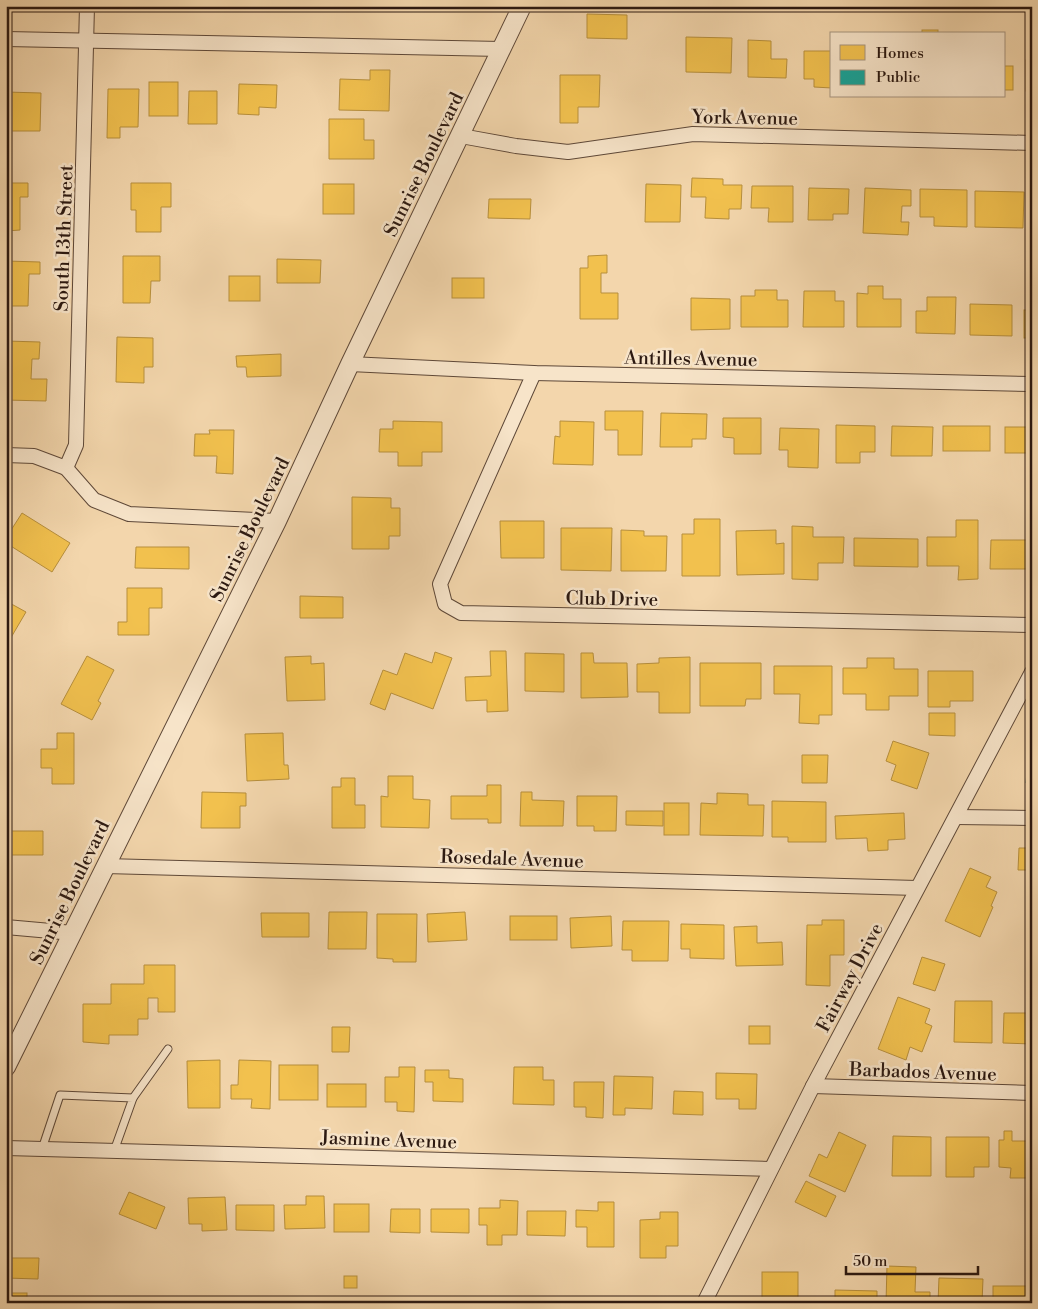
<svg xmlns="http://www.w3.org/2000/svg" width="1038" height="1309" viewBox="0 0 1038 1309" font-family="'Libre Bodoni',serif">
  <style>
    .homes { fill: #f2c14e; stroke: #b78f3c }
    .public { fill: #17a398; stroke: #1d7a70 }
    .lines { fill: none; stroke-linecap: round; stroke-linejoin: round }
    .service-casing { stroke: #5e4838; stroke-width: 9 }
    .minor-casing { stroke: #5e4838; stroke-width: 16 }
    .tertiary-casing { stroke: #5e4838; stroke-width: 20 }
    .service { stroke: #f7e4c9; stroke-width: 7 }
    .minor { stroke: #f7e4c9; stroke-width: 14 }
    .tertiary { stroke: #f7e4c9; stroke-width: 18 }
    .labels { text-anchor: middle; stroke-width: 5; stroke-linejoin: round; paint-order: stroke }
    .street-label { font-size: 19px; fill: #2c1911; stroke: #f7e4c9 }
  </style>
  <rect width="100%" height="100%" fill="#f3d6ac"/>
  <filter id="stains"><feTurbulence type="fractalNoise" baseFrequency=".004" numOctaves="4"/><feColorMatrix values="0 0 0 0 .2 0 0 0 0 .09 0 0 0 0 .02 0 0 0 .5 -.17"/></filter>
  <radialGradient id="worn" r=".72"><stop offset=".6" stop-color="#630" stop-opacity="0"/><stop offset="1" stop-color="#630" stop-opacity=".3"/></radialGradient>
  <g class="homes">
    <polygon points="587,14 627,15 627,39 587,38"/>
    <rect x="922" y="30" width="16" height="4"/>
    <polygon points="686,37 732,38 731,73 686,72"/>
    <polygon points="748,40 771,41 771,59 787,59 786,78 748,77"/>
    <polygon points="804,51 832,51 832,88 814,87 814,79 804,79"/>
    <rect x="1026" y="60" width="6" height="31"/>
    <rect x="1004" y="66" width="9" height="24"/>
    <polygon points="370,70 390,70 389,111 339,110 340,79 370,80"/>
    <polygon points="560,75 600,75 599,107 578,107 578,123 560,123"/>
    <rect x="149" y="82" width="29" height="34"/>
    <polygon points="239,84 277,85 276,108 259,107 259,115 238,114"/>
    <polygon points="108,89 139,89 138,127 120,127 120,138 107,138"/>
    <polygon points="189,91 217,91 217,124 188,124"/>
    <polygon points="6,92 41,93 40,131 6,131"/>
    <polygon points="329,119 364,119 364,140 374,140 374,159 329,159"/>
    <polygon points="692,178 723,179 723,185 742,185 741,209 729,209 729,219 705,218 706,197 691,197"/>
    <polygon points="6,183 28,183 28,197 20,197 20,230 6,231"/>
    <polygon points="131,183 171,183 171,207 161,207 161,232 136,232 136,210 131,210"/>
    <rect x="323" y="184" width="31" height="30"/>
    <polygon points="646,184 681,185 680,222 645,222"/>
    <polygon points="752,186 793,186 793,222 768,222 769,208 751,208"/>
    <polygon points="809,188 849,189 848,214 833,214 833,220 808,220"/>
    <polygon points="865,188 911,190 911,206 902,206 901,222 909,222 908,235 863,233"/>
    <polygon points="920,189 967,190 967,227 934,226 934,217 920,217"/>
    <polygon points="975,191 1024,192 1023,228 975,227"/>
    <polygon points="489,199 531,199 530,219 488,218"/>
    <polygon points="607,255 607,273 601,273 601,293 618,293 618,319 580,319 580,268 588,268 588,256"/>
    <polygon points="123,256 160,256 160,281 151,281 150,303 123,303"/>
    <polygon points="277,259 321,260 320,283 277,283"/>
    <polygon points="6,261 40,262 40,274 29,274 28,306 6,306"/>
    <rect x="229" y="276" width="31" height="25"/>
    <rect x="452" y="278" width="32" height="20"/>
    <polygon points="868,286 883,286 883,299 901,299 901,327 857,327 857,293 868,294"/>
    <polygon points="755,290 777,290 777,300 788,300 788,327 741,327 741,296 755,296"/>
    <polygon points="804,291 835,291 835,301 844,301 844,327 803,327"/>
    <polygon points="927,297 956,297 955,334 916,333 916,311 927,311"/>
    <polygon points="691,298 730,299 730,329 691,330"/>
    <polygon points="970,304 1012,305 1012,336 970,335"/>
    <rect x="1024" y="310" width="8" height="28"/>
    <polygon points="117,337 153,338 153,367 144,367 144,383 116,382"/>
    <polygon points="6,341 40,342 39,359 32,359 31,379 47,379 46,401 6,400"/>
    <polygon points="281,354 281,376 247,377 246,367 237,367 236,356"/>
    <polygon points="605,411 643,411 642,455 618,455 618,430 605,430"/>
    <polygon points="661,413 707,414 706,439 692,439 692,447 660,447"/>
    <polygon points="723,418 761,418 761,454 734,454 734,438 723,437"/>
    <polygon points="393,421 442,422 442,452 422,452 422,466 398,466 398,452 379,452 380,429 393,429"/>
    <polygon points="560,421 594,422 593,465 553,464 555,436 560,437"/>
    <polygon points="836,425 875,426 875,452 860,452 860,463 836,463"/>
    <polygon points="892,426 933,427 932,456 891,456"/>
    <rect x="943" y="426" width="47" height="25"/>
    <rect x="1005" y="427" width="27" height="26"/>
    <polygon points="780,428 819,429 818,468 788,467 788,450 779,450"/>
    <polygon points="209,430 234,430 233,474 216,473 217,456 194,456 195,434 210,434"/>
    <polygon points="352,497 391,498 391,508 400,508 400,536 389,536 389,549 352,549"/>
    <polygon points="22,513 70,543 52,572 6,543 6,538"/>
    <polygon points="694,519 720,519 720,576 682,576 682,534 694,534"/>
    <polygon points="956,520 978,520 978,579 958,580 959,566 927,566 927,537 956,537"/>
    <polygon points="500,521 544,521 544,558 501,558"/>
    <polygon points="792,526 813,527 813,537 844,537 843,563 818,563 818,580 792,579"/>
    <polygon points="561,528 612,528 611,571 561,570"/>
    <polygon points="621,530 644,531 644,536 667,536 666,571 621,571"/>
    <polygon points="776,530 776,544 784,543 784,574 737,575 736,531"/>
    <polygon points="854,538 918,539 918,567 854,566"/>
    <polygon points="991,540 1032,540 1032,569 990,569"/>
    <polygon points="136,547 189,547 189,569 135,568"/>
    <polygon points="127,588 162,588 162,608 149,608 149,635 118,635 118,622 127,622"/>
    <polygon points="300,596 343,597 343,618 300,618"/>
    <polygon points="6,601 26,612 9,641 6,639"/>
    <polygon points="490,651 506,651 508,711 487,712 487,700 466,701 465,677 491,676"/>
    <polygon points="435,652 452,658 433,709 391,693 385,710 370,704 383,670 397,675 405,653 432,663"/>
    <polygon points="525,653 564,654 564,692 525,691"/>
    <polygon points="581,653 593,653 594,663 627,663 628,697 581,698"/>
    <polygon points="87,656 114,670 98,701 101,703 92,720 61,704"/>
    <polygon points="311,656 311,664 324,663 325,700 287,701 285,657"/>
    <polygon points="690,657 690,713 659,713 659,692 637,692 637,664 659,663 659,658"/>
    <polygon points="867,658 894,658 894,669 918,669 918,696 889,696 889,710 866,710 866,694 843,694 843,668 867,668"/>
    <polygon points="700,663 761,663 761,699 746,699 745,706 700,706"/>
    <polygon points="774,666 832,666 832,715 819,715 819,724 799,723 800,694 774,694"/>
    <polygon points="928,671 973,671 973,701 950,701 950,707 928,707"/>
    <polygon points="929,713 955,713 955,736 929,735"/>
    <polygon points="57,733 74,733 74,784 52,784 52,768 41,768 41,749 57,749"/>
    <polygon points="283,733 284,765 288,765 289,779 247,781 245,734"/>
    <polygon points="893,741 929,753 917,789 891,780 896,765 886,761"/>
    <polygon points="802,755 828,755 827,783 802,783"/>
    <polygon points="388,776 413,776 413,799 430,800 429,828 381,827 381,796 388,797"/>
    <polygon points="341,778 355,778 355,805 365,805 365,828 332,828 332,787 341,787"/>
    <polygon points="487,785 501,785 501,823 488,823 488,819 451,819 451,796 487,796"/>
    <polygon points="202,792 246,793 246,806 240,806 240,828 201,828"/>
    <polygon points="521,792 532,792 532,800 564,801 563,826 520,826"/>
    <polygon points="717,793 748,794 748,805 764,805 763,836 700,835 701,803 717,804"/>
    <polygon points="577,796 617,796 616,831 594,831 594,826 577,826"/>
    <polygon points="772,801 826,802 826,842 788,842 788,837 772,837"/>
    <rect x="664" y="803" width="25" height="32"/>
    <polygon points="626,811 663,811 663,826 626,825"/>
    <polygon points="904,813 905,839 888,840 888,850 868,851 867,838 836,839 835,816"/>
    <polygon points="6,831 43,831 43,855 10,855 10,843 6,843"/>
    <polygon points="1019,848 1032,848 1032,870 1018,870"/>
    <polygon points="970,868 991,877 986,887 997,892 991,906 993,907 980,937 945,921"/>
    <polygon points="329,912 367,912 366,949 328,949"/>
    <polygon points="465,912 467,940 428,942 427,914"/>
    <polygon points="261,913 309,913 309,937 262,937"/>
    <polygon points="377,914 417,914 416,962 393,962 393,959 377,958"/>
    <rect x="510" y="916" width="47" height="24"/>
    <polygon points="611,916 612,946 571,948 570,918"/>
    <polygon points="822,920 844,920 844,955 830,955 830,986 806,985 807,925 822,925"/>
    <polygon points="623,921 669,921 668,961 632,961 632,950 622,950"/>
    <polygon points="681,924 724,925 724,959 690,958 690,949 681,949"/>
    <polygon points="757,926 757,943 782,942 783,965 736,966 734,927"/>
    <polygon points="922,957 945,964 935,991 913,984"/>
    <polygon points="144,965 175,965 175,1012 158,1012 158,998 148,998 148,1019 138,1019 138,1035 109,1035 109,1044 83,1042 83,1004 111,1004 111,984 144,984"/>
    <polygon points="898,997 930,1009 925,1023 932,1026 922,1052 910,1047 906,1060 878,1049"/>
    <polygon points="955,1001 992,1001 992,1043 954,1042"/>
    <polygon points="1004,1013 1032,1013 1032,1044 1003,1043"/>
    <rect x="749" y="1026" width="21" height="18"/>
    <polygon points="332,1027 350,1027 349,1052 332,1052"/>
    <polygon points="220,1060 220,1108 188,1108 187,1061"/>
    <polygon points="239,1060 271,1061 270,1109 251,1108 252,1099 231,1099 231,1085 238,1085"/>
    <rect x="279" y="1065" width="39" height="35"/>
    <polygon points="399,1067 415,1067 414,1112 397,1111 397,1102 385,1102 385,1077 399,1077"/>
    <polygon points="514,1067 543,1067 543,1080 554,1080 554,1105 513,1104"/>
    <polygon points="425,1070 449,1070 449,1078 463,1079 463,1102 433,1101 433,1082 425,1082"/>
    <polygon points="716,1073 757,1074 756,1109 739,1109 739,1099 716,1099"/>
    <polygon points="614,1076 653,1077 652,1109 625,1108 625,1115 613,1115"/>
    <polygon points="574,1082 604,1082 603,1118 586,1117 586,1107 574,1107"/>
    <rect x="327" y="1084" width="39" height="23"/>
    <polygon points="674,1091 703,1092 703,1115 673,1114"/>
    <polygon points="1004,1131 1012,1131 1012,1141 1032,1141 1032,1178 1010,1178 1011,1168 999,1167 999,1140 1004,1140"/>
    <polygon points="839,1132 866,1145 845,1192 809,1176 819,1154 827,1158"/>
    <polygon points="893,1136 931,1137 931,1176 892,1176"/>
    <polygon points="946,1137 989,1137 989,1167 974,1167 974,1177 946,1177"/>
    <polygon points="806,1181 836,1196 826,1217 795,1202"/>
    <polygon points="129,1192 165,1207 156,1229 119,1214"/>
    <polygon points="306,1196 324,1196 325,1228 285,1229 284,1205 306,1205"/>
    <polygon points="225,1197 227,1230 202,1231 202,1224 189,1224 188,1198"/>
    <polygon points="500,1200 518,1201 517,1235 502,1235 502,1245 487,1245 487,1225 479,1225 479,1208 500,1208"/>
    <polygon points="598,1202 614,1202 614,1247 587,1247 587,1227 576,1227 576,1210 598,1211"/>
    <rect x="334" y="1204" width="35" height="28"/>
    <polygon points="236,1205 274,1205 274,1231 236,1230"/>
    <polygon points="391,1209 420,1209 420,1233 390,1232"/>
    <polygon points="431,1209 469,1209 469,1233 431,1232"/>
    <polygon points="527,1211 566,1211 565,1236 527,1235"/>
    <polygon points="660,1212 678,1212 678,1246 666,1246 666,1258 640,1258 640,1220 660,1219"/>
    <polygon points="6,1237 11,1237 10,1258 39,1258 38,1279 6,1278"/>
    <polygon points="887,1266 916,1267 915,1292 930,1292 930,1303 886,1303"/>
    <rect x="762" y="1272" width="36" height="31"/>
    <rect x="344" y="1276" width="13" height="12"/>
    <polygon points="939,1278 983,1279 982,1303 938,1303"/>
    <rect x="993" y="1286" width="39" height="17"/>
    <polygon points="835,1290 877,1291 877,1303 835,1303"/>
    <rect x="6" y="1293" width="21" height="10"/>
    <polygon points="155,1300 189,1301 189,1303 155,1303"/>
  </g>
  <polygon class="public" points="1028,761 1032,761 1032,784 1026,783"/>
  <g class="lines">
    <defs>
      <g id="service">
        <polyline points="133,1098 168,1049"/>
        <polyline points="42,1149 60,1095 133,1098 114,1151"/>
      </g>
      <g id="minor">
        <polyline points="6,39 501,49"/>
        <polyline points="461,136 516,146 568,152 693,134 1032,143"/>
        <polyline points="350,364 534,373 1032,384"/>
        <polyline points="534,373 440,584 445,604 461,613 1032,625"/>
        <polyline points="6,455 34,456 66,468 94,500 129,514 277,521"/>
        <polyline points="66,468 76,445 87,6"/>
        <polyline points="956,817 1032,818"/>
        <polyline points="105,866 917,888"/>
        <polyline points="6,927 73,933"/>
        <polyline points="813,1086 1032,1093"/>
        <polyline points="6,1148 770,1169"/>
        <polyline points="704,1303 813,1086 1032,672"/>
      </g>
      <polyline id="tertiary" points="6,1067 277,521 350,364 522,6"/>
    </defs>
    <use href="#service" class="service-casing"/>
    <use href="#minor" class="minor-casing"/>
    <use href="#tertiary" class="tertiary-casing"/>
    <use href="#service" class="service"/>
    <use href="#minor" class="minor"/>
    <use href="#tertiary" class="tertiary"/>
  </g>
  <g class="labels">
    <g class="street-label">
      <text transform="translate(745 117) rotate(1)" y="7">York Avenue</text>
      <text transform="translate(423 164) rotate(-64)" y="7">Sunrise Boulevard</text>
      <text transform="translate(63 238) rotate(-88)" y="7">South 13th Street</text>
      <text transform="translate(691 358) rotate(1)" y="7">Antilles Avenue</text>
      <text transform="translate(249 529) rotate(-64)" y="7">Sunrise Boulevard</text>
      <text transform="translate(612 598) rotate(1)" y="7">Club Drive</text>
      <text transform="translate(512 858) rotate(2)" y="7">Rosedale Avenue</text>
      <text transform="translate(69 892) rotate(-64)" y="7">Sunrise Boulevard</text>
      <text transform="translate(849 977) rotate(-62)" y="7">Fairway Drive</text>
      <text transform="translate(923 1071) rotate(2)" y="7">Barbados Avenue</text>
      <text transform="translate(389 1139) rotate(2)" y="7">Jasmine Avenue</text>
    </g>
  </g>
  <rect width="1038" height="1309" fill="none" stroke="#f3d6ac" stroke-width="25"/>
  <rect x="8" y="8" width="1023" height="1294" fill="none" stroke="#2c1911" stroke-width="2.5"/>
  <rect x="12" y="12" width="1013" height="1284" fill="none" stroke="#2c1911"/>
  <rect x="830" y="32" width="175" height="65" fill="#f7e4c9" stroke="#a6937f"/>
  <rect x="840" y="45" width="25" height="15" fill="#f2c14e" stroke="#a6937f"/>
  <text x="876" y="58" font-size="15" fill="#2c1911">Homes</text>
  <rect x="840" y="70" width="25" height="15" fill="#17a398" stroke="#a6937f"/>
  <text x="876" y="82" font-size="15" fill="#2c1911">Public</text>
  <path d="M846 1266v8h132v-8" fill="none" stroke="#2c1911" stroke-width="2.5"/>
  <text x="853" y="1266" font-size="15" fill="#2c1911" stroke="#f7e4c9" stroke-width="4" paint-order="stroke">50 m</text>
  <rect width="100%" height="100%" filter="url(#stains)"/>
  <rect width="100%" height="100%" fill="url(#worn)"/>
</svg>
